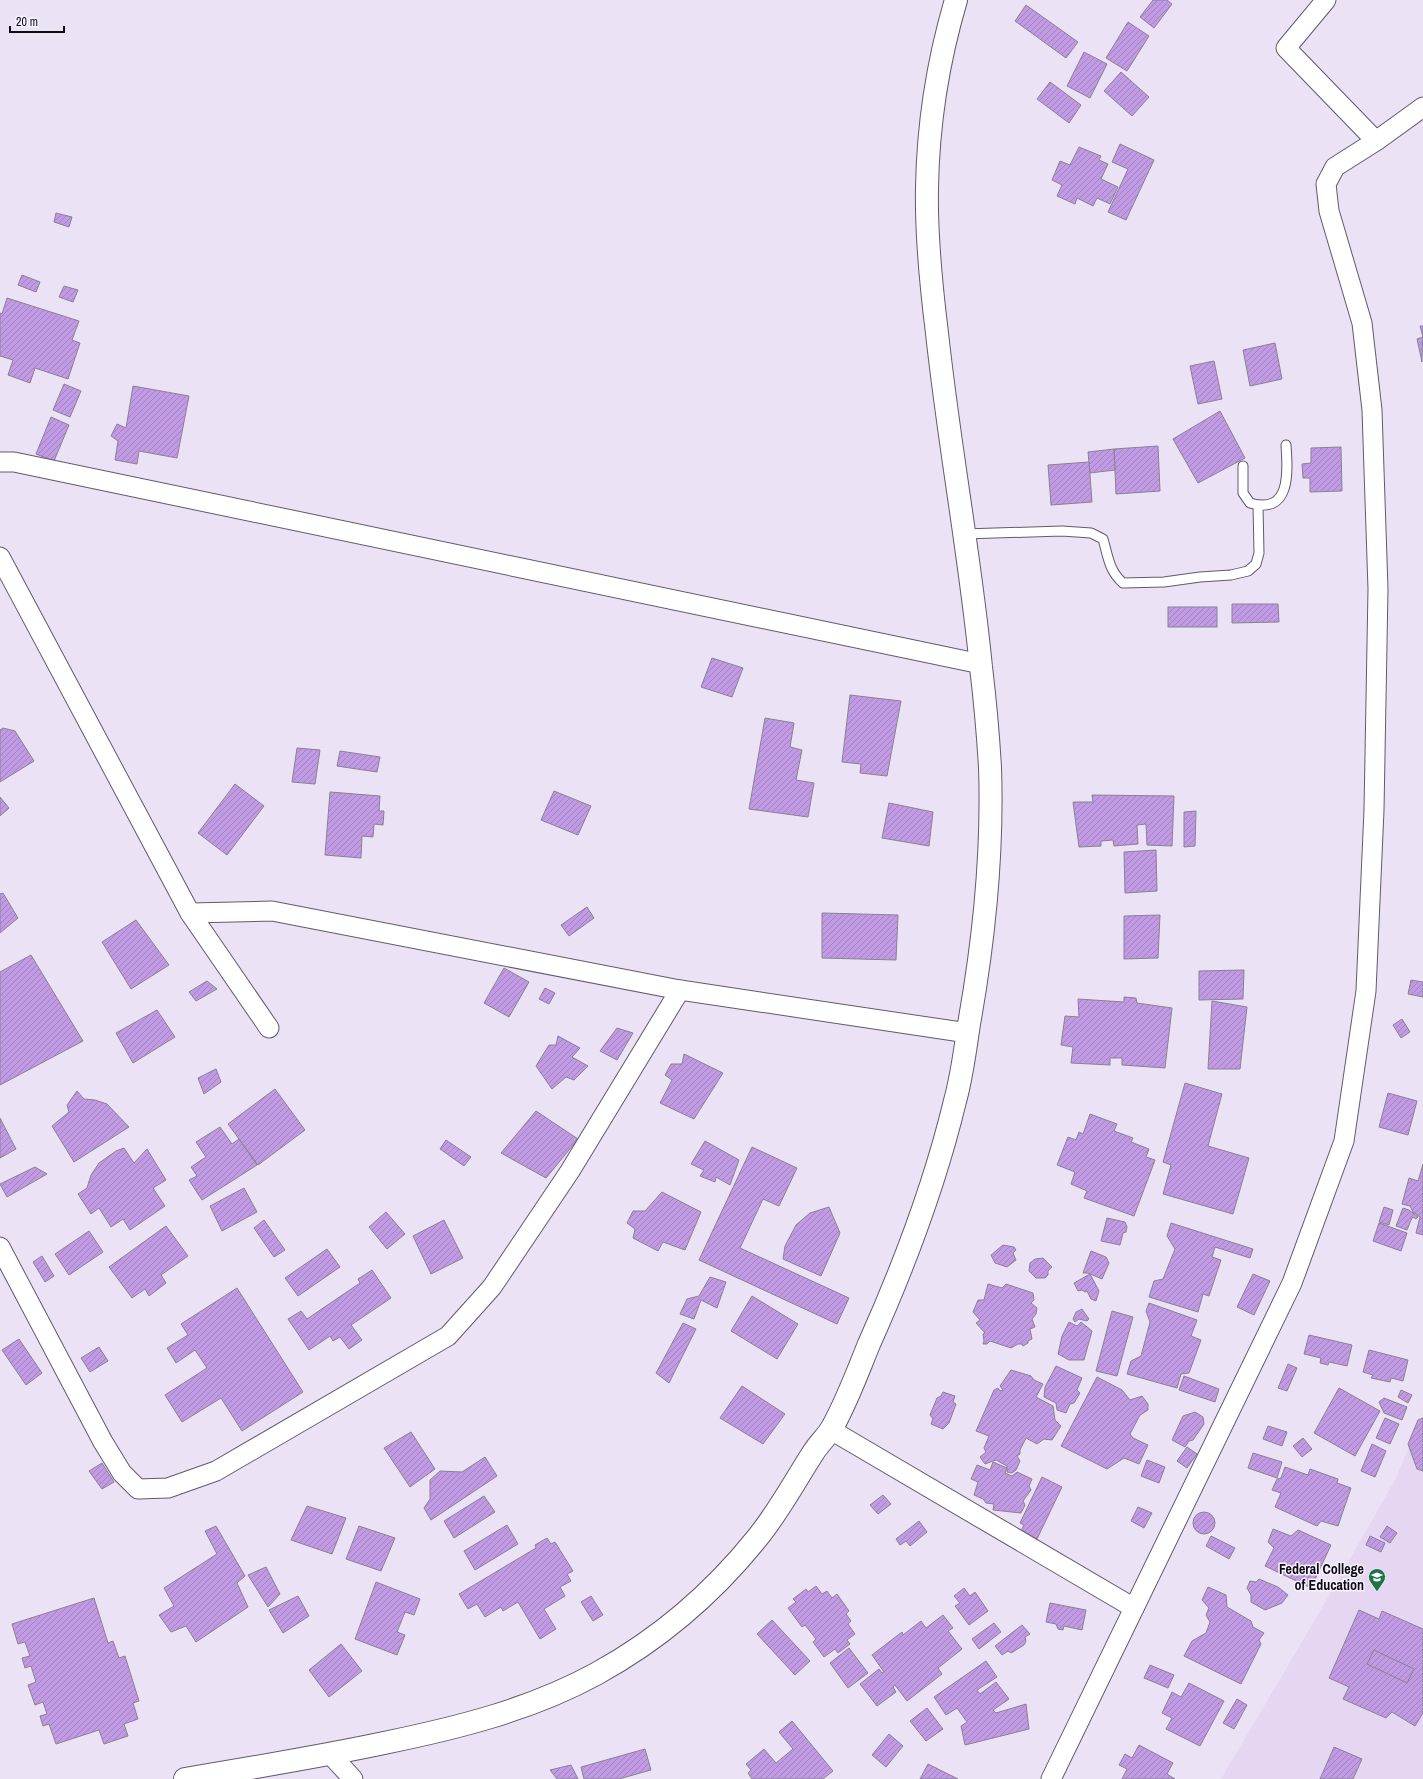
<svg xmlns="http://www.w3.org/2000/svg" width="1423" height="1779" viewBox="0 0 1423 1779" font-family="'Archivo Narrow',sans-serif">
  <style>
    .built { fill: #e5d7f2 }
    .building { fill: url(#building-hatch); stroke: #8a8193 }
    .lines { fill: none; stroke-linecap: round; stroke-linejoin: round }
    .lane-casing { stroke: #62596b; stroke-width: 11 }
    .street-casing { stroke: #62596b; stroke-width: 21 }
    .secondary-casing { stroke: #62596b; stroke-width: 24 }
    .lane { stroke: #fff; stroke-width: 9 }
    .street { stroke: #fff; stroke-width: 19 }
    .secondary { stroke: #fff; stroke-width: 22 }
    .labels { text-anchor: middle; stroke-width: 3; stroke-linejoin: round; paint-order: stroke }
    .poi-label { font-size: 14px; font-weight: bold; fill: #0d0a11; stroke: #f7f1fd; text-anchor: end }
  </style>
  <defs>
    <pattern id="building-hatch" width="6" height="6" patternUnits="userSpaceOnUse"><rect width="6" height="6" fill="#c09ae3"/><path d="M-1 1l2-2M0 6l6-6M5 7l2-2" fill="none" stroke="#a483c2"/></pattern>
  </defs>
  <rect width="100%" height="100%" fill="#ece2f6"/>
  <polygon class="built" points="1423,1414 1423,1779 1221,1779 1323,1606 1396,1478"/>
  <g class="building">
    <polygon points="1153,0 1167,0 1172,4 1154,28 1140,17"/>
    <polygon points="1026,5 1078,42 1066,58 1015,21"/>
    <polygon points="1128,22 1149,36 1127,71 1106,58"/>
    <polygon points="1084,52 1107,64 1090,98 1067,86"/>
    <polygon points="1121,72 1149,97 1132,116 1104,91"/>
    <polygon points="1050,82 1081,105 1069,123 1037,99"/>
    <polygon points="1120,144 1154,160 1126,220 1108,212 1128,169 1112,162"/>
    <polygon points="1079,147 1101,156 1099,160 1108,164 1101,179 1118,187 1110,204 1097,198 1093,206 1077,198 1075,204 1057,196 1062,185 1052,180 1060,161 1070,165"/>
    <polygon points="56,213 72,217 69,227 54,222"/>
    <polygon points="22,275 40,282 36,292 18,285"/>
    <polygon points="64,286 78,290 73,302 59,297"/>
    <polygon points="7,298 79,321 72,340 80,343 68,379 35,368 30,383 8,375 13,360 0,356 0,313 2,314"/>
    <polygon points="1420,326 1423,326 1422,362 1417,339 1423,337"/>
    <polygon points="1275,343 1282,379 1250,386 1243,350"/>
    <polygon points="1214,361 1222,399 1198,404 1190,366"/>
    <polygon points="64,384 81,391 70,417 53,410"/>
    <polygon points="133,386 189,396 177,458 139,451 137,464 115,460 118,441 111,436 117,424 126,428"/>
    <polygon points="1220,411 1245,458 1198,483 1173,439"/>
    <polygon points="51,417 69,425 54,461 36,454"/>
    <polygon points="1158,446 1160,491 1116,494 1114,449"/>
    <polygon points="1341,447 1342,491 1310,492 1310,478 1303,478 1302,464 1311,463 1311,448"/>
    <polygon points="1114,449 1115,470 1090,473 1088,452"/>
    <polygon points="1089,462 1092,502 1051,505 1048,465"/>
    <polygon points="1232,604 1278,604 1279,622 1232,623"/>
    <rect x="1168" y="607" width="49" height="20"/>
    <polygon points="712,658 743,668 732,697 701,687"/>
    <polygon points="850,695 901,701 887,776 860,773 861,764 842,762"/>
    <polygon points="765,718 794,723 790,747 802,750 796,780 814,783 808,817 749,809"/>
    <polygon points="3,728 15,731 34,761 0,782 0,730"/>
    <polygon points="297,748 320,750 315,784 292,782"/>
    <polygon points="340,751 380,757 377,772 337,766"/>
    <polygon points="235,784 264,806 227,855 198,833"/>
    <polygon points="554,791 591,806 578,835 541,820"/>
    <polygon points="330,792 380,796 379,811 384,811 383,825 374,824 373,837 362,836 361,858 325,855"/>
    <polygon points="1092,795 1174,796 1172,846 1147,845 1146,824 1137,825 1138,844 1114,846 1113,840 1101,841 1101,846 1079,847 1073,802 1093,802"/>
    <polygon points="0,797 9,808 0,816"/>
    <polygon points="889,803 933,812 929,846 882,838"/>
    <polygon points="1196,811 1195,846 1184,847 1184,812"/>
    <polygon points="1156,850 1157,891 1125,893 1124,852"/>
    <polygon points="3,893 18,918 0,933 0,894"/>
    <polygon points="587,907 594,918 569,936 561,925"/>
    <polygon points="822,913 898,915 896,960 822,958"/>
    <polygon points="1160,915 1158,958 1124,959 1124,916"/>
    <polygon points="136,920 169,965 131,989 102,942"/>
    <polygon points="31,955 83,1041 0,1085 0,972"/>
    <polygon points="504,968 529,982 509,1017 484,1003"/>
    <polygon points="1244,970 1243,999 1199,1000 1199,971"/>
    <polygon points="1411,980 1423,982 1423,997 1408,994"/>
    <polygon points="207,981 217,989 196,1001 189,992"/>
    <polygon points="545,988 555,993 549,1004 539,999"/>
    <polygon points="1124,997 1136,998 1137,1003 1172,1008 1165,1068 1122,1065 1122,1058 1110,1058 1110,1065 1071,1063 1073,1047 1061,1045 1065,1016 1079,1017 1078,999 1124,1002"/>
    <polygon points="1212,1001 1247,1007 1240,1069 1208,1069"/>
    <polygon points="157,1010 175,1037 133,1063 116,1033"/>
    <polygon points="1402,1019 1410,1032 1401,1038 1393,1025"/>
    <polygon points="617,1028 633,1033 617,1060 600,1051"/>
    <polygon points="558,1036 580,1048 572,1057 588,1066 574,1080 566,1077 552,1089 536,1066 549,1045 556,1045"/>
    <polygon points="684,1054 723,1073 694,1119 660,1103 672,1080 665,1075 671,1064 682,1064"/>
    <polygon points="216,1069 221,1082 204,1094 198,1078"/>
    <polygon points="1185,1083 1222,1094 1208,1146 1249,1158 1233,1214 1163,1194 1171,1165 1163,1162"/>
    <polygon points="275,1089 305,1130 258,1165 228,1124"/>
    <polygon points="77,1091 84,1099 95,1100 107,1104 129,1127 74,1162 52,1126 69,1112 67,1105"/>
    <polygon points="1388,1093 1417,1101 1408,1135 1379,1127"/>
    <polygon points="536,1111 578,1139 546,1178 501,1153"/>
    <polygon points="1090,1114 1117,1124 1114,1131 1133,1138 1131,1142 1149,1149 1146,1157 1155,1160 1134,1216 1084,1198 1087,1191 1071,1184 1075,1172 1057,1165 1068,1137 1076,1140 1079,1132 1083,1134"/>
    <polygon points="0,1118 16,1149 0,1158"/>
    <polygon points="220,1127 232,1144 239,1139 257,1165 202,1200 189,1180 197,1176 191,1167 206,1157 196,1142"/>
    <polygon points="446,1140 471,1157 464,1166 440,1149"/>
    <polygon points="705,1141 739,1160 730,1185 716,1177 715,1182 700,1176 704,1170 691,1164"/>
    <polygon points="752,1147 797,1168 779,1206 763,1199 740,1248 849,1298 837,1324 699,1260"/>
    <polygon points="124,1148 134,1163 147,1149 166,1180 153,1188 165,1206 130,1230 123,1219 111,1227 99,1208 91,1214 78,1194 87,1188 91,1175 99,1163 116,1151"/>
    <polygon points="1423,1164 1423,1235 1416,1233 1420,1217 1413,1212 1410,1206 1402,1204 1409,1178 1418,1181"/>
    <polygon points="35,1167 47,1174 7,1197 0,1184"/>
    <polygon points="244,1188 257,1212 222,1231 210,1206"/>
    <polygon points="662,1192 701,1212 685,1250 663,1242 658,1251 633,1238 635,1229 627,1223 633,1211 645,1211"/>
    <polygon points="829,1207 840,1233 821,1276 783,1259 785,1246 796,1225 810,1213"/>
    <polygon points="1384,1207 1393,1210 1389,1225 1379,1222"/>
    <polygon points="1403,1208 1409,1210 1418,1217 1416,1219 1413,1217 1411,1220 1407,1230 1396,1226"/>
    <polygon points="386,1212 405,1234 387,1249 369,1227"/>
    <polygon points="1107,1218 1125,1222 1127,1227 1126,1232 1123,1233 1120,1245 1101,1241"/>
    <polygon points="264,1220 285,1250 274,1257 254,1228"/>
    <polygon points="444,1220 463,1258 431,1274 413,1236"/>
    <polygon points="1171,1223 1253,1249 1250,1258 1215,1247 1212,1257 1221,1260 1209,1296 1203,1294 1198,1312 1149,1297 1154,1281 1163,1279 1175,1249 1167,1236"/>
    <polygon points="1379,1223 1407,1233 1401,1251 1373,1241"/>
    <polygon points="166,1226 188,1256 161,1275 166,1283 149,1296 145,1289 132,1298 109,1267"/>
    <polygon points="89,1231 103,1252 69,1275 55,1254"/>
    <polygon points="1003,1245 1014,1247 1016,1250 1013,1253 1016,1260 1007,1267 995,1263 991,1255"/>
    <polygon points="327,1249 340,1267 298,1296 285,1278"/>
    <polygon points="1091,1251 1106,1257 1109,1263 1102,1279 1088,1273 1083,1273"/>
    <polygon points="42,1256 54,1276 45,1282 33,1262"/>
    <polygon points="1043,1258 1052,1267 1048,1271 1048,1275 1045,1278 1036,1278 1029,1271 1030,1263 1035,1259"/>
    <polygon points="372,1270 391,1298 351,1325 362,1340 349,1349 340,1337 333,1341 330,1336 309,1350 288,1319 301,1311 307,1319 360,1283 358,1279"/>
    <polygon points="1090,1274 1099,1291 1096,1301 1091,1299 1087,1291 1085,1292 1082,1290 1078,1291 1074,1283"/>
    <polygon points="1253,1274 1270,1281 1254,1315 1237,1307"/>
    <polygon points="710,1277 726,1282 717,1308 701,1300 694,1319 680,1314 687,1299 699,1296"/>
    <polygon points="988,1284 1002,1288 1006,1284 1033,1293 1034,1300 1031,1303 1037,1308 1036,1314 1032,1319 1035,1327 1030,1329 1032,1339 1028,1341 1028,1343 1023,1346 1022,1344 1018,1344 1011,1348 990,1341 987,1344 983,1344 984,1341 983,1334 985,1333 976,1323 980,1320 973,1312 978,1300 984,1300"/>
    <polygon points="237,1288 303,1392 242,1431 221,1398 182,1422 165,1395 207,1368 195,1350 176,1363 167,1348 188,1335 181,1324"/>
    <polygon points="752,1296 798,1324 777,1359 731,1331"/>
    <polygon points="1149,1303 1197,1320 1191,1336 1201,1340 1189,1373 1181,1374 1177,1388 1127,1374 1131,1361 1141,1356 1150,1322 1146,1311"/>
    <polygon points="1082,1309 1089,1319 1087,1321 1079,1319 1075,1322 1073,1319 1076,1312"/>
    <polygon points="1112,1311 1133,1317 1117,1376 1096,1371"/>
    <polygon points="1069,1322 1077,1326 1081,1322 1092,1331 1084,1360 1069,1360 1058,1354 1062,1336"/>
    <polygon points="683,1323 696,1329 669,1383 656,1373"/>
    <polygon points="1309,1335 1352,1345 1347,1366 1329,1362 1328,1365 1320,1363 1321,1358 1304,1354"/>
    <polygon points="19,1339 42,1373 26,1385 2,1350"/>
    <polygon points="99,1347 108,1361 90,1372 81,1358"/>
    <polygon points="1369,1350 1408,1360 1403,1381 1391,1378 1390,1382 1371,1378 1373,1375 1363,1372"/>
    <polygon points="1288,1364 1297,1368 1287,1391 1278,1388"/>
    <polygon points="1056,1366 1082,1378 1077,1390 1080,1393 1074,1403 1070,1404 1066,1413 1057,1410 1056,1403 1044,1397 1045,1387"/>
    <polygon points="1011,1370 1031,1376 1034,1380 1043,1384 1036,1397 1053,1406 1055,1420 1061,1426 1052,1440 1044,1439 1037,1444 1026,1438 1020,1450 1020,1454 1017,1456 1020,1461 1016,1470 1012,1473 1007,1472 1007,1466 996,1460 985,1464 980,1457 986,1452 984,1448 989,1436 976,1431 994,1390 998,1388 1000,1391 1003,1390 1000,1386"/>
    <polygon points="1184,1376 1219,1389 1215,1402 1179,1390"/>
    <polygon points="1097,1377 1122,1390 1130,1400 1142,1396 1148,1404 1148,1410 1140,1415 1130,1434 1133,1438 1148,1445 1139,1464 1124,1458 1107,1469 1061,1446"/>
    <polygon points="742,1386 785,1414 763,1444 720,1418"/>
    <polygon points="1339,1388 1380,1411 1355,1456 1314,1433"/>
    <polygon points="1401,1390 1412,1395 1408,1403 1398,1397"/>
    <polygon points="943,1392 955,1396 953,1402 956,1404 949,1423 943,1429 931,1424 933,1419 930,1415 937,1398 941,1396"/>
    <polygon points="1384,1398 1407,1407 1402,1420 1384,1413 1379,1402"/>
    <polygon points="1195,1412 1203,1417 1204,1424 1193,1440 1189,1441 1185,1447 1172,1440 1183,1416"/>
    <polygon points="1385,1418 1399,1424 1390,1444 1376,1438"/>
    <polygon points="1423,1418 1423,1471 1417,1469 1408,1444 1418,1420"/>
    <polygon points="1268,1426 1287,1432 1282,1446 1263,1439"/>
    <polygon points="411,1432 435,1469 410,1487 384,1448"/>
    <polygon points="1303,1438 1312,1449 1302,1457 1293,1446"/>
    <polygon points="1372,1444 1386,1451 1375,1477 1361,1471"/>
    <polygon points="1187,1447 1197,1454 1187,1468 1177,1461"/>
    <polygon points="1253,1453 1282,1462 1277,1478 1248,1468"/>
    <polygon points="485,1457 497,1476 431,1520 424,1508 430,1499 430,1480 440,1471 462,1472"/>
    <polygon points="1147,1460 1165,1467 1159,1483 1141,1476"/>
    <polygon points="993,1462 1007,1468 1005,1473 1012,1476 1017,1472 1032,1479 1029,1486 1031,1490 1023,1501 1025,1505 1021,1513 993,1510 994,1504 986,1503 983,1499 974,1495 978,1482 971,1479 977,1465 990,1470"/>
    <polygon points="102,1463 114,1482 102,1489 89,1471"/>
    <polygon points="1285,1467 1308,1475 1310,1469 1338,1479 1337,1483 1351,1488 1338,1526 1321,1521 1317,1526 1275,1507 1281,1493 1272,1490 1277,1479 1281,1478"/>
    <polygon points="1042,1477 1062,1487 1037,1539 1021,1531 1024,1525 1020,1523"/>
    <polygon points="883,1495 891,1504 878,1514 870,1505"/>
    <polygon points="484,1496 495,1512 454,1538 444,1521"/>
    <polygon points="307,1506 346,1518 332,1554 291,1540"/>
    <polygon points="1138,1507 1152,1513 1144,1528 1131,1521"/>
    <circle cx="1204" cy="1523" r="11"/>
    <polygon points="919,1521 927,1532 910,1546 906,1541 900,1545 896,1539"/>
    <polygon points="507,1525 518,1544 475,1570 464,1551"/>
    <polygon points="216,1526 245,1576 237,1583 248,1607 196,1642 186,1626 171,1632 159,1615 174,1606 164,1588 217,1554 205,1531"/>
    <polygon points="359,1526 395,1538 381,1571 346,1559"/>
    <polygon points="1387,1526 1397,1533 1390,1543 1380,1537"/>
    <polygon points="1273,1529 1291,1536 1298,1530 1331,1545 1311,1588 1265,1566 1274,1548 1268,1542"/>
    <polygon points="1211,1536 1235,1548 1229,1559 1206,1546"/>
    <polygon points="1370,1536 1385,1543 1381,1552 1366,1545"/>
    <polygon points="547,1538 551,1544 555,1542 573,1571 567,1574 571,1581 560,1587 565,1596 544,1609 556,1629 540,1639 518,1602 503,1611 501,1607 485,1617 477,1604 468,1609 459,1594 536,1548 535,1545"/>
    <polygon points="266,1567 280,1594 268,1607 248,1575"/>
    <polygon points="1259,1579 1278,1587 1288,1595 1282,1603 1265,1610 1251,1602 1251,1595 1247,1588 1250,1581 1256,1582"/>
    <polygon points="376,1582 420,1599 414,1615 405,1612 397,1632 405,1635 397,1655 355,1639"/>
    <polygon points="816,1586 822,1594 827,1591 832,1598 837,1594 849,1611 846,1614 851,1621 848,1624 855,1634 847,1640 850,1644 838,1653 835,1649 824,1657 813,1642 816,1639 805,1625 802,1627 788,1608 796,1602 793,1599 806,1589 808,1592"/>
    <polygon points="1208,1587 1226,1595 1227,1607 1251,1621 1253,1627 1264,1633 1259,1640 1261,1644 1241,1684 1184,1656 1192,1641 1206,1633 1210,1622 1206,1615 1209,1608 1202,1600"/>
    <polygon points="964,1588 970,1596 975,1592 988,1611 969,1625 955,1606 960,1603 954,1596"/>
    <polygon points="298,1596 309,1616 283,1633 269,1610"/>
    <polygon points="591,1596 603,1615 593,1621 581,1602"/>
    <polygon points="94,1598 108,1643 113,1641 119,1658 125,1656 139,1701 133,1703 138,1719 124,1724 128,1736 104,1744 99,1730 56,1744 49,1724 43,1726 40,1716 47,1714 43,1702 35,1705 28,1685 36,1682 31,1666 25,1668 22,1658 30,1656 25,1642 18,1644 12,1624"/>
    <polygon points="1050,1603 1086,1610 1082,1630 1064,1626 1063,1630 1058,1629 1056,1624 1046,1622"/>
    <polygon points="1359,1610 1379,1619 1382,1611 1423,1629 1423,1713 1415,1726 1392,1712 1386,1718 1343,1699 1349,1687 1329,1678"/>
    <polygon points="943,1615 953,1628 948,1631 962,1649 938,1668 942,1674 907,1701 895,1685 893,1687 896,1692 877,1706 860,1684 879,1669 882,1673 884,1672 872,1655 902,1632 903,1635 921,1621 926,1628"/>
    <polygon points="772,1620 810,1661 795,1675 757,1634"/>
    <polygon points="994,1623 1001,1632 979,1649 972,1639"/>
    <polygon points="1022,1625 1030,1634 1025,1637 1026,1641 1024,1645 1011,1653 1008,1651 1002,1655 995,1646"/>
    <polygon points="341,1644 362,1671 329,1697 309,1670"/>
    <polygon points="849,1648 868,1673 848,1688 830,1663"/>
    <polygon points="1374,1650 1414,1669 1407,1683 1367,1664"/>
    <polygon points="986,1661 997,1677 977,1690 980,1694 996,1682 1009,1699 993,1710 996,1713 1026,1704 1029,1729 965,1745 961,1726 967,1722 957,1708 946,1715 934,1697"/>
    <polygon points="1150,1665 1174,1675 1168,1688 1144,1678"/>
    <polygon points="1189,1683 1224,1701 1200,1746 1166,1729 1172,1718 1162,1713 1172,1692 1181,1697"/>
    <polygon points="1237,1699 1247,1705 1234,1729 1223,1723"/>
    <polygon points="927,1708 943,1729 926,1741 910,1721"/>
    <polygon points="792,1721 833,1771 823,1779 752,1779 748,1773 751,1770 746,1764 764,1749 776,1763 793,1749 779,1732"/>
    <polygon points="889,1734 903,1746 886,1767 872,1755"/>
    <polygon points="1139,1745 1173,1763 1167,1774 1175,1779 1122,1779 1127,1769 1119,1765 1125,1754 1132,1758"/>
    <polygon points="1334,1747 1362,1759 1353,1779 1320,1779"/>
    <polygon points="645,1749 651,1770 619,1779 584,1779 581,1767"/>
    <polygon points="928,1764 958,1779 920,1779"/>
    <polygon points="571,1765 578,1779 557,1779 550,1770"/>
  </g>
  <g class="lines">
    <defs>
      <g id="lane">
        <path d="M1243,466V493L1250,503C1291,515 1288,472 1286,445"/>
        <path d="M964,534L1062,531L1091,533L1103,539C1108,556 1109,571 1123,583L1164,582L1200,577L1231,575L1248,571L1256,564L1259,553L1258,505"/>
      </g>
      <g id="street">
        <polyline points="1326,0 1286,48 1376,141"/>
        <polyline points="0,462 14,462 981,664"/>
        <polyline points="0,557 190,913 269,1028"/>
        <polyline points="190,913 272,911 680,990 968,1033"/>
        <polyline points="0,1247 103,1442 122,1473 138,1489 168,1488 216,1471 448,1336 492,1287 570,1171 680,990"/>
        <polyline points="831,1430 1134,1608"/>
        <polyline points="330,1754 353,1779"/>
        <polyline points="1051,1779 1292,1283 1344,1141 1366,991 1374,810 1378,589 1372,410 1362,323 1329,211 1326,184 1335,167 1376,141 1423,107"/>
      </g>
      <path id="secondary" d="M185,1779C251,1768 318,1757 384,1743C457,1728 530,1710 596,1674C658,1640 714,1592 758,1537C779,1511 795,1481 813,1453C819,1443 828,1436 833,1426C847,1401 858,1371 869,1344C904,1266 935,1184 955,1101C962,1076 965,1050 969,1024C984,940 993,853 990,767C988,734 985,700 981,667C970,555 949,445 937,333C931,285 926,236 927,188C928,124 938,61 956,0"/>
    </defs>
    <use href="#lane" class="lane-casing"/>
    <use href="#street" class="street-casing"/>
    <use href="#secondary" class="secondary-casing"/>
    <use href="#lane" class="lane"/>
    <use href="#street" class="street"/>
    <use href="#secondary" class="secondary"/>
  </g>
  <defs>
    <symbol id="school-pin" viewBox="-11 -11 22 30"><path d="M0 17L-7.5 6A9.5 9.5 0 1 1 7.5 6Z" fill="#1f7447" stroke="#f7f1fd"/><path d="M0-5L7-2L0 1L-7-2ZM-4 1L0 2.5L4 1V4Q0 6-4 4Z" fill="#fff"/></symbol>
  </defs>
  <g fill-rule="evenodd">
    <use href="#school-pin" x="1367" y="1567" width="20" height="27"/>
  </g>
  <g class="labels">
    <g class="poi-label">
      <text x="1364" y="1574">Federal College<tspan x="1364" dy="16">of Education</tspan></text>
    </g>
  </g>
  <path d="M10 26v6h54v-6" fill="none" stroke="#0d0a11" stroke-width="2"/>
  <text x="16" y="26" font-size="12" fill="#0d0a11" stroke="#f7f1fd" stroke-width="3" paint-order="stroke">20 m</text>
</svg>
